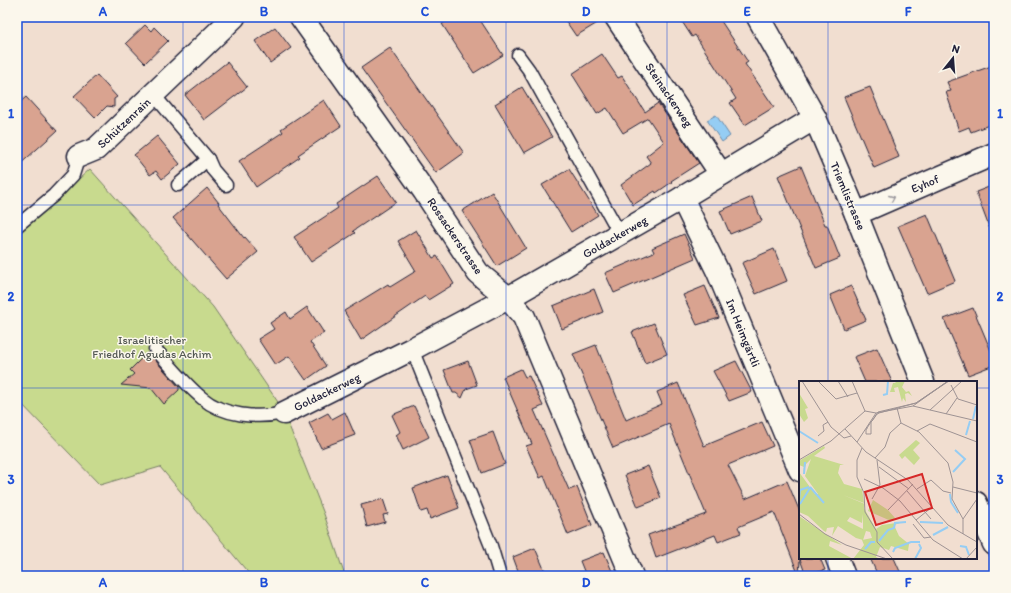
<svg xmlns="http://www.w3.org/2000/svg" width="1011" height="593" viewBox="0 0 1011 593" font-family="Itim,sans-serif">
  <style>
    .green { fill: #c8da8e; stroke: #757e64 }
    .water { fill: #95cdf4; stroke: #6789aa }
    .building { fill: #d9a390; stroke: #22223b }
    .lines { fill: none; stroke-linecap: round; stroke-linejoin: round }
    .lane-casing { stroke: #22223b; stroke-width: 15 }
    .street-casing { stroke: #22223b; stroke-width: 25 }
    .secondary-casing { stroke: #22223b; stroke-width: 25 }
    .lane { stroke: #fbf7ec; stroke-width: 12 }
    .street { stroke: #fbf7ec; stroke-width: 22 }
    .secondary { stroke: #fbf7ec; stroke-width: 22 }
    .oneway { stroke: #99979c }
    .grid { fill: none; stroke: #1d4ed8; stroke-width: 1; stroke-opacity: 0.55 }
    .labels { text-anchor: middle; stroke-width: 3; stroke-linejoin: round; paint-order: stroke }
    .street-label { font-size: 12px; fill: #22223b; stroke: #fbf7ec }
    .park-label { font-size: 12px; fill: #545954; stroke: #fbf7ec }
    .inset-river { fill: none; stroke: #95cdf4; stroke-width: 2 }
    .inset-road { fill: none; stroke: #9e9394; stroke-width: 1 }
    .view { fill: #d62828; fill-opacity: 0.15; stroke: #d62828; stroke-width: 2 }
    .inset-edge { fill: none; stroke: #22223b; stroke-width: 2 }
    .neatline { fill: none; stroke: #1d4ed8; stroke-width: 1.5 }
    .grid-label { font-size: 13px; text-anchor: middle; font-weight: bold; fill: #1d4ed8 }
  </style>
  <rect width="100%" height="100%" fill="#f1ded0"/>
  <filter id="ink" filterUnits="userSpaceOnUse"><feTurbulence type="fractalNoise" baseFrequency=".025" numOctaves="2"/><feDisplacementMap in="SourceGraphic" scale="8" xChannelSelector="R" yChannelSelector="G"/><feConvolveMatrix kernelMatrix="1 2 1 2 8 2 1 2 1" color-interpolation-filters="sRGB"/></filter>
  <g filter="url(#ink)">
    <polygon class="green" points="90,169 213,307 282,408 324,514 345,576 251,576 160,467 100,485 17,399 17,231 59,197"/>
    <polygon class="water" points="716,115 730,136 722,142 707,120"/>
    <g class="building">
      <polygon points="453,17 478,17 503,55 474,73 442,24"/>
      <polygon points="563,17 604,17 604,19 576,36"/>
      <polygon points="679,17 721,17 719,18 748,62 745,64 774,107 745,125 730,103 736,99 695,35 692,37"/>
      <polygon points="145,25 151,31 154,27 168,41 145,63 126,43"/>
      <polygon points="275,27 291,48 270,63 255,41"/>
      <polygon points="390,48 464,153 436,173 361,68"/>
      <polygon points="602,54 618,78 622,76 645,112 658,103 699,163 671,181 672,182 656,193 655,191 633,205 621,185 651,163 646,156 664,142 648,118 623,133 607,108 597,114 572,74"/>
      <polygon points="227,62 247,87 204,120 185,95"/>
      <polygon points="994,65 994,123 971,132 969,127 959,131 946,92 951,91 947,82"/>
      <polygon points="97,75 117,97 114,99 114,107 107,106 95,118 74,96"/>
      <polygon points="522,87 552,137 524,153 495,104"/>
      <polygon points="870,87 899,157 874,168 844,97"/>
      <polygon points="26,97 57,131 17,167 17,105"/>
      <polygon points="324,100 341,126 298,155 300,157 256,187 239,161 283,132 281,129"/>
      <polygon points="157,136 180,164 162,179 156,171 150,175 134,155"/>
      <polygon points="801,166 825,225 827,225 840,258 816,268 778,176"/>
      <polygon points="569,169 598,215 571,232 542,185"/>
      <polygon points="378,176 396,202 353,231 355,233 311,262 294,237 338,208 336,204"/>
      <polygon points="994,185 994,235 992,235 976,192"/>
      <polygon points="207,188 219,203 218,204 244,238 245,237 258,252 226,279 173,218"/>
      <polygon points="492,192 526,248 497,266 462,211"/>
      <polygon points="752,197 762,221 730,234 720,211"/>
      <polygon points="927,214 955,281 927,293 898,226"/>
      <polygon points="416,230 433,258 437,256 454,284 428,300 425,296 361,340 344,311 388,284 390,287 416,271 398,241"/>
      <polygon points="684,234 695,258 614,293 605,273 654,252 652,248"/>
      <polygon points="774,249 787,281 756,294 742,263"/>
      <polygon points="705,286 719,318 697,325 683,295"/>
      <polygon points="851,286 866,320 844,329 830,295"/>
      <polygon points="594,289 603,312 562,329 553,306"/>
      <polygon points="307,307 324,333 310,342 326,366 306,380 289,356 275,365 258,339 274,329 270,323 286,312 290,319"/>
      <polygon points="973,308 994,358 994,365 968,375 944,319"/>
      <polygon points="654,323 667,354 645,363 632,332"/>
      <polygon points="596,345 626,420 662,404 657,392 678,383 704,446 762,422 773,446 728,465 745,499 787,481 800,512 800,558 820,558 825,570 806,576 800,559 799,576 774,512 738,527 741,533 718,542 715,535 656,558 648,535 706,514 669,424 613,448 573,354"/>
      <polygon points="877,348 892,382 865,382 854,357"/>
      <polygon points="148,352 179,387 179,390 164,404 151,388 121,385 134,374 130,370"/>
      <polygon points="468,361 477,385 466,389 462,398 456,393 453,393 444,370"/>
      <polygon points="736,361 752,392 729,401 713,371"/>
      <polygon points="521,369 525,377 529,376 543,406 534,410 569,490 577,487 592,525 568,535 544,476 540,478 526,446 532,444 503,377"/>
      <polygon points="414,406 429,437 403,450 396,435 400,432 392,415"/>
      <polygon points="345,412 355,435 321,448 309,423 328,413 332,419"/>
      <polygon points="493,432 505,464 482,473 470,440"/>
      <polygon points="648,466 661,498 638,507 625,475"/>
      <polygon points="447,475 459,508 430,519 427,510 421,512 413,488"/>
      <polygon points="383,499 388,514 383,515 385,522 367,527 361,505"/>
      <polygon points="535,548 547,576 520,576 513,557"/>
      <polygon points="604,552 614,576 586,576 580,561"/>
      <polygon points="870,558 894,558 902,576 878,576"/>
    </g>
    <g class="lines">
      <defs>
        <g id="lane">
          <polyline points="518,55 529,70 620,234"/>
          <polyline points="154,95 208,159 213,170 226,185"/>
          <polyline points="178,185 208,159"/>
          <polyline points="17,226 54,195 73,175 79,156"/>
          <path d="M155,349C170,365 185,384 202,398C223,416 258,419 284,413"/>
          <polyline points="412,349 491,546 500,576"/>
        </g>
        <g id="street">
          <polyline points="301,17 424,191 478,273 508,298 524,317 632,576"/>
          <polyline points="616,17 721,174"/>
          <polyline points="79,156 96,149 234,17"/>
          <polyline points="682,198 718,272 800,470"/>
          <polyline points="856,214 994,154"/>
          <polyline points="284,413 412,349 508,298 682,198 815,118"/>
          <polyline points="837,558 844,576"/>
        </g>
        <g id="secondary">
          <polyline points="758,17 815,118 856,214 923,382"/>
          <polyline points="976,503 994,544"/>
        </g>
      </defs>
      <use href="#lane" class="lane-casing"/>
      <use href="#street" class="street-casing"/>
      <use href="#secondary" class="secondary-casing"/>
      <use href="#lane" class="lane"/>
      <use href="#street" class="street"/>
      <use href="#secondary" class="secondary"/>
    </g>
    <defs><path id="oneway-chevron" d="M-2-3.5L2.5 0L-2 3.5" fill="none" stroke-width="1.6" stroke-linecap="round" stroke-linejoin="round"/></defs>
    <use class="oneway" href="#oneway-chevron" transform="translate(892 198) rotate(-23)"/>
  </g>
  <path class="grid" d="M183,17V576M344,17V576M506,17V576M667,17V576M828,17V382M17,205H994M17,388H800M976,388H994M828,558V576"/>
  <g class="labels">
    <g class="street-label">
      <text transform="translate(669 95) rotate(56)" y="4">Steinackerweg</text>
      <text transform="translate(124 123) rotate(-43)" y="4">Schützenrain</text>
      <text transform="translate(925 184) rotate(-23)" y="4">Eyhof</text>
      <text transform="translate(848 196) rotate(67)" y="4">Triemlistrasse</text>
      <text transform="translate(455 236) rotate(56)" y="4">Rossackerstrasse</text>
      <text transform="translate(615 237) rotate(-30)" y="4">Goldackerweg</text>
      <text transform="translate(743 333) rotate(68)" y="4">Im Heimgärtli</text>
      <text transform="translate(327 392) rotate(-26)" y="4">Goldackerweg</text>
    </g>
    <g class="park-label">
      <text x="152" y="344">Israelitischer<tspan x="152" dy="14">Friedhof Agudas Achim</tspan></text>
    </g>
  </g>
  <g transform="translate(799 381)">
    <rect width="178" height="178" fill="#f1ded0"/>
    <path d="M95,0H106L103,6L107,11L110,10L113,15L109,12L106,13L107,21L104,17L103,21L99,6L95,7L96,11H91L94,2H97ZM0,12L9,27L6,28L9,37L5,41L0,33ZM125,58L114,69L121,77L115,84L106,75L103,78L100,74L117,59L121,62ZM25,65L26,67L15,75L45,84H41L39,92L45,103L63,108L65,122L44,114L66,123L65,127L77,148L83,144L104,141L95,144L100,155L110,163L109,170L92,165L90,169L81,166L77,176L81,178H0V135L43,164L31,160L30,165L54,178L65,164L63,159L73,157L71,151L67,150L64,159L57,157L39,145L33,155L35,146L28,147L27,151L29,152L25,150L9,135L0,131V91L16,113H19L6,95L12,78L7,83L4,93L5,86L0,84V80ZM64,133V148L48,140L51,136L63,142ZM74,119L89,129L96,137L92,140L69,130Z" fill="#c8da8e" fill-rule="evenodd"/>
    <path class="inset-river" d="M84,14L88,13L89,0M174,38L177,25M0,50L19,62M167,54L171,40M154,91L166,78L156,69M5,93L6,81M11,106L25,122M151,113L152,121L159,132M0,119L1,109L10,106M1,123L11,107M121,141L144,142M134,154L149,146M80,160L89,149L95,147L96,142L107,141M161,165L167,166L170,174M66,168L72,161H76M94,171L96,167L112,161H121M116,178L122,167L120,163"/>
    <path class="inset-road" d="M3,0L32,46L45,57L52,55M19,0L37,18L58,12M39,0L49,16M53,0L66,30M149,0L117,22L79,31L73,40L72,41V53H67V48H68V47L72,41L76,36L77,34L80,32L117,22L150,0M152,4L159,18L178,24M114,25L178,40M98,27L102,42L120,51L149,82L154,101L153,118L164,138V153M131,29L163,0M147,33L158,17M46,48L67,71L109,99L149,144L178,161M118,50L131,43L178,61M19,55L25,50L24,44L29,41M58,61L77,32M63,67L58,79V96L65,112L66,131L78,151V161L94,178M76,77L86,66L91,52L102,42M0,79L32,60L66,30L77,32L114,25L149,0M80,86L110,108M65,98L84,107L101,120L134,159L164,178M154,106L178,112M118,108L132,99L144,110L152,112M108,110L132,138M73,118L81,104L78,79M89,129L114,103M0,133L26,153L47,164L88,178M164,138L178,118M117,139L133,126M114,143L125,157L132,156M167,178L178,166"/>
    <path class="view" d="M123,93L133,127L77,144L66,111Z"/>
    <rect width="178" height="178" class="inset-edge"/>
  </g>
  <rect width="1011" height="593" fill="none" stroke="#fbf7ec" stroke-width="44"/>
  <g transform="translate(953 58) rotate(17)" stroke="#fbf7ec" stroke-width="3" paint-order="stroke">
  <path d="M0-3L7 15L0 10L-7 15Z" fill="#22223b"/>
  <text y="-6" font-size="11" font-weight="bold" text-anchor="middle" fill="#22223b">N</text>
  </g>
  <rect x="22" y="22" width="967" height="549" class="neatline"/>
  <g class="grid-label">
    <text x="103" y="16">A</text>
    <text x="264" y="16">B</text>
    <text x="425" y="16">C</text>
    <text x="586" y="16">D</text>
    <text x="747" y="16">E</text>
    <text x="908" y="16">F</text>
    <text x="11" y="118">1</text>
    <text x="1000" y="118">1</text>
    <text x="11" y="301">2</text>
    <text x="1000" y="301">2</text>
    <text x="11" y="484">3</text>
    <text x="1000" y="484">3</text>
    <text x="103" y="587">A</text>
    <text x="264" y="587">B</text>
    <text x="425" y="587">C</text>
    <text x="586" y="587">D</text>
    <text x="747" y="587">E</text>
    <text x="908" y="587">F</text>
  </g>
</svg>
